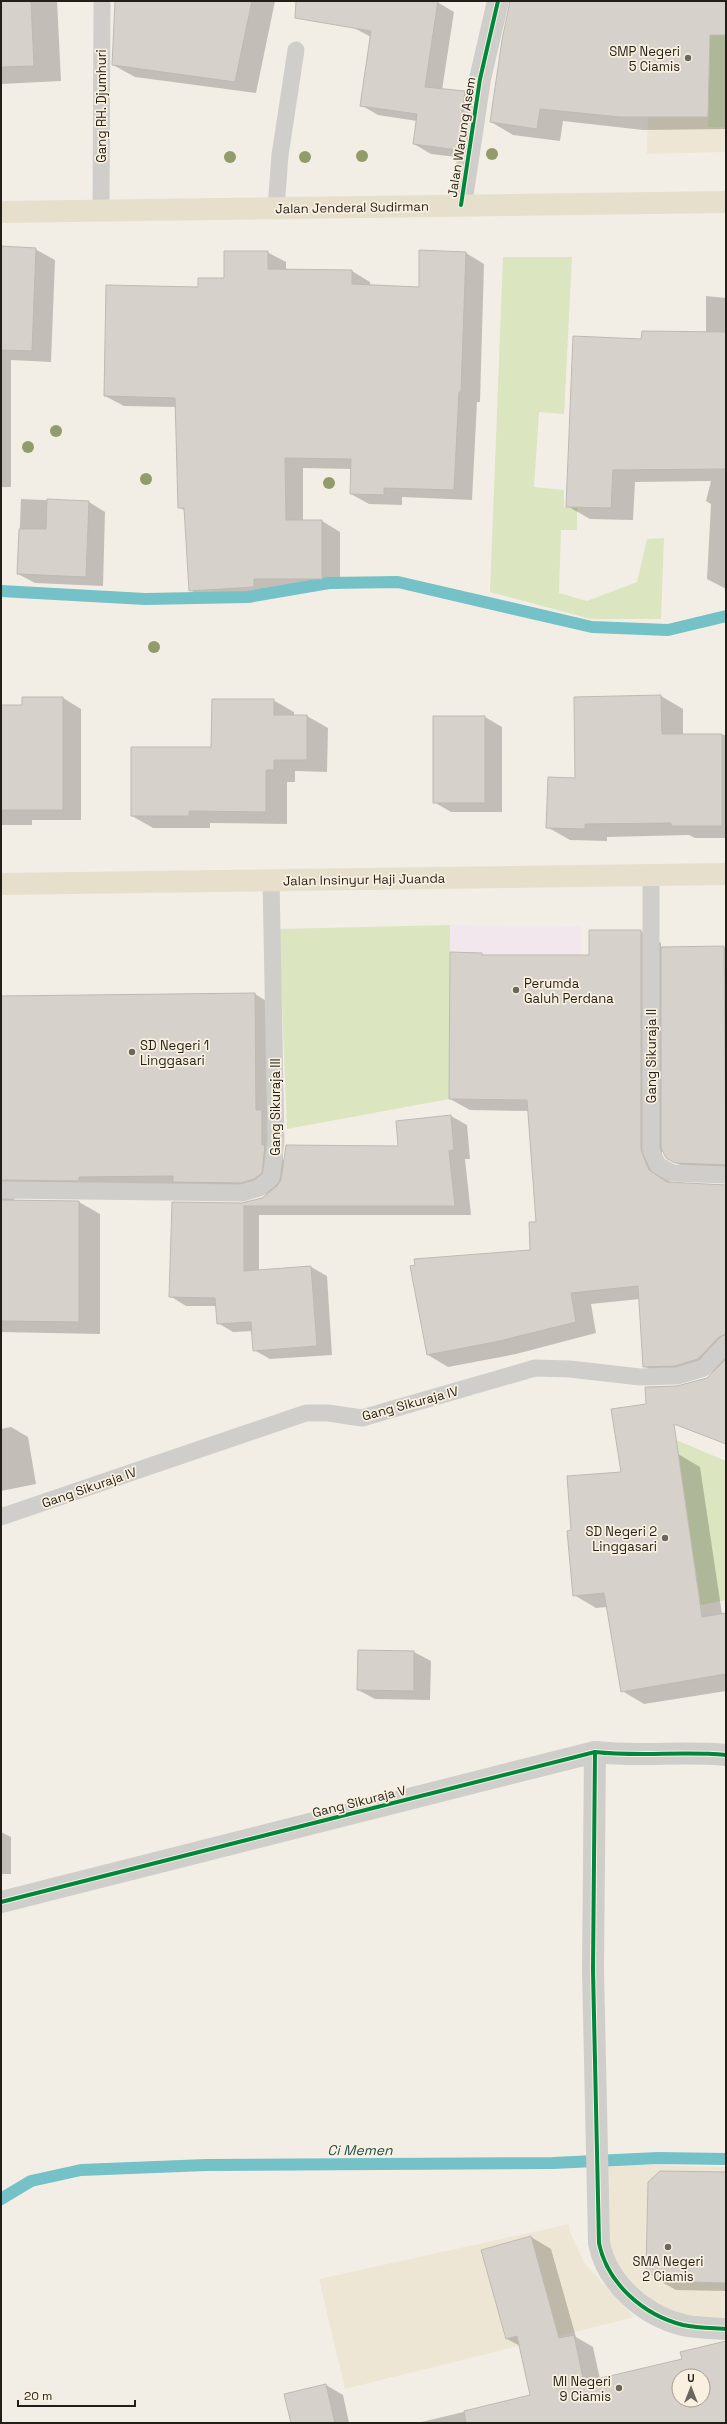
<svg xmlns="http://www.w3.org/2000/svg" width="727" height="2424" viewBox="0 0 727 2424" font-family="'Space Grotesk',sans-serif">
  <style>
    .commercial { fill: #f2e7ed }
    .built { fill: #eee6d4 }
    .green { fill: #dbe5c0 }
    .shadow { fill: #0003; fill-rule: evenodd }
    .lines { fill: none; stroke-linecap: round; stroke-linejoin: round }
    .stream { stroke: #74c2c7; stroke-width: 12 }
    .building { fill: #d6d2cb; stroke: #bebab3; fill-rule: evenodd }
    .lane { stroke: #cfcecb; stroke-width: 17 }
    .street { stroke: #cfcecb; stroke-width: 22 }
    .highway { stroke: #e6dfcc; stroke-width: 22 }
    .cycleway-casing { stroke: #f9f0df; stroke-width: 6 }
    .cycleway { stroke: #00873e; stroke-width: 4 }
    .tree { fill: #929c6a }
    .poi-dot { fill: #6b6760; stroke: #f9f0df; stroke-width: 1.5 }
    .labels { text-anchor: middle; stroke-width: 3.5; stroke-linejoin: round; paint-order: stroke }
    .poi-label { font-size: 13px; fill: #221f19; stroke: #f9f0df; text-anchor: end }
    .street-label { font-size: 13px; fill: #221f19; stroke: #f9f0df }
    .water-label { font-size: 14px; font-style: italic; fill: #1e4f54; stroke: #f9f0df }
  </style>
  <rect width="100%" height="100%" fill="#f3eee5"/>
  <polygon class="commercial" points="450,925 581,926 579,1100 449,1099"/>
  <g class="built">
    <polygon points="726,1 726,152 647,154 648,116"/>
    <polygon points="608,2164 726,2167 726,2319 666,2312 648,2302 622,2274 607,2237"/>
    <polygon points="569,2224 570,2232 585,2264 634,2317 345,2389 319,2279"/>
  </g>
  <g class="green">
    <polygon points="710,35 726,35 726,127 708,127"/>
    <polygon points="503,257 572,257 564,414 539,412 534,487 564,490 564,507 577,508 577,530 561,530 559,593 587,601 637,582 647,539 664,538 661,619 591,619 490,592"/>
    <polygon points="450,925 449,1099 287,1129 279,929"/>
    <polygon points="676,1440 726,1461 726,1600 701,1605"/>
  </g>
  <g class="shadow">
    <polygon points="1,1 57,1 61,81 1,84"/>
    <polygon points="116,1 275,1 256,93 135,77 113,65"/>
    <polygon points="356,1 430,1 437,2 454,12 442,90 465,92 482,102 473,159 431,154 414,144 417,121 378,115 361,105 371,37 352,27"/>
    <polygon points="539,1 726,1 726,129 643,130 563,121 560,141 513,135 491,122"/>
    <polygon points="1,247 35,249 55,260 51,362 11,360 11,487 1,487"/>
    <polygon points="267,252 286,262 286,271 352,271 370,282 370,286 420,288 466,253 484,264 480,402 477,402 472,500 402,497 402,505 369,504 351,494 352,469 303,468 303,521 322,521 340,532 340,589 272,589 272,597 209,601 190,590 185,511 179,507 176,407 124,406 105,396 199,288 225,279"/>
    <polygon points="706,296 726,298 726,589 707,579 711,504 706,501 711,481 635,482 633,520 590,519 567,506 642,340 706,333"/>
    <polygon points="21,499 89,502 105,512 103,586 35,583 18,574"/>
    <polygon points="661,696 683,709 683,735 726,735 726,838 695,838 689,835 607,837 607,841 570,840 547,827 576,779"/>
    <polygon points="63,698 81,709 81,820 32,820 32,825 1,825 1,706 23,706"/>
    <polygon points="273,700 294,712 294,716 307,716 328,728 327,772 295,771 295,782 287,782 287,824 210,823 210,828 153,828 132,816"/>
    <polygon points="434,717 485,717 502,727 502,812 451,812 434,802"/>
    <polygon points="641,931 661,943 661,948 726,947 726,1176 696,1174 666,1157 662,1147 662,1166 670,1182 726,1186 726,1415 678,1387 707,1378 713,1372 696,1377 665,1378 644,1366 640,1299 591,1304 596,1333 516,1354 448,1367 428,1355 411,1267 531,1251 537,1223 529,1111 470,1110 450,1099 482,954 485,956 590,956"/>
    <polygon points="255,994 276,1007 283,1160 399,1147 451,1116 467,1125 470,1159 465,1159 471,1215 259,1215 259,1271 311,1267 327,1276 332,1355 270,1359 254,1350 253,1331 233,1332 218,1323 217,1306 186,1306 170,1296 242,1204 262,1198 269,1193 263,1195 14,1198 14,1201 79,1202 100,1214 100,1334 1,1332 1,997"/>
    <polygon points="11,1427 28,1437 36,1484 1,1491 1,1429"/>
    <polygon points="678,1454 700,1467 722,1614 726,1614 726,1691 644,1704 622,1691 607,1607 596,1608 574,1595 572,1531 622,1473"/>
    <polygon points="414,1652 431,1661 430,1700 375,1699 358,1690"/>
    <polygon points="1,1832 11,1837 11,1874 1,1874"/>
    <polygon points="726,2173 726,2291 676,2290 658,2280"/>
    <path d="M531,2237L551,2249L576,2337L593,2347L600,2379L683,2360L726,2342V2423H417L531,2396L520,2346L507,2339ZM679,2376H703V2400H679Z"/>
    <polygon points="326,2385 343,2395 349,2423 292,2423"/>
  </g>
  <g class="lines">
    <g class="stream">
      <polyline points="1,591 145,599 248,597 329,583 398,582 592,627 668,630 726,616"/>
      <polyline points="1,2199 31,2181 81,2170 206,2165 553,2163 658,2158 726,2159"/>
    </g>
  </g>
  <g class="building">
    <polygon points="1,1 31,1 34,66 1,67"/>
    <polygon points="115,1 252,1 235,82 112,65"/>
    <polygon points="296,1 438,1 425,87 465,91 457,150 413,144 417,114 360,106 371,31 295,18"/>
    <polygon points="510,1 726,1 726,35 710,35 708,117 620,117 540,109 537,129 490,122 502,40"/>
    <polygon points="1,246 36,248 32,351 1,350"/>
    <polygon points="419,250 466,252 461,392 459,392 454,490 384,488 384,495 350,494 351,459 285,458 286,520 322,520 322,579 254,579 254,587 189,591 184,508 178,508 175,398 104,396 106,285 198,287 198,278 224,278 224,251 268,251 268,269 352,270 352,284 419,287"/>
    <polygon points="642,331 726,332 726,469 613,470 611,508 566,507 573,336 641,339"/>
    <polygon points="47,499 89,501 86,577 17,574 19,529 46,529"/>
    <polygon points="661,695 662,734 722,734 722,826 671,826 671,823 585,824 585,829 546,828 548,777 575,778 574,697"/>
    <polygon points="22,697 63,697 63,810 1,810 1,705 22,705"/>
    <polygon points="212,699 274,699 274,715 307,715 307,760 274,760 274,770 266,770 266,812 189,811 189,816 131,816 131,747 211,747"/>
    <rect x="433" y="716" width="52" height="87"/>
    <polygon points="589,930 641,930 641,1150 649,1170 667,1182 726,1185 726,1334 719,1337 698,1359 675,1366 643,1367 638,1286 571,1293 576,1322 495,1342 427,1355 410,1266 415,1265 414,1259 530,1250 529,1222 536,1222 527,1100 449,1099 450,952 482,953 482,955 589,955"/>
    <polygon points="724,946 726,1165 675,1163 666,1158 661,1148 661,947"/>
    <polygon points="255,993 256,1110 262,1110 262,1145 265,1145 262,1173 254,1179 241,1183 173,1182 173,1176 79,1177 79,1181 1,1180 1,996"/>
    <polygon points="451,1115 454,1150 449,1151 455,1206 244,1206 244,1271 311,1266 317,1346 253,1351 251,1322 217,1324 215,1298 169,1297 172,1202 242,1203 262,1198 277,1186 281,1180 286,1145 398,1146 396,1121"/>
    <polygon points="1,1200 79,1201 79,1322 1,1321"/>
    <polygon points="726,1359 726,1444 674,1424 702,1617 726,1613 726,1674 621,1692 604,1593 573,1596 567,1531 571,1530 567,1476 621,1472 611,1409 646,1404 645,1387 677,1386 707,1378"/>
    <polygon points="358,1650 414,1651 414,1691 357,1690"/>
    <polygon points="660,2171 726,2172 726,2283 658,2281 646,2269 648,2182"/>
    <path d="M531,2236L559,2338L574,2335L584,2382L682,2359L680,2352L726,2341V2423H466L464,2411L530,2395L517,2336L506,2339L481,2250ZM679,2376H703V2400H679Z"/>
    <polygon points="326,2384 335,2423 291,2423 284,2394"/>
  </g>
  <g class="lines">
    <g class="lane">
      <polyline points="276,208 280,155 296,50"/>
      <polyline points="101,211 102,1"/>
      <polyline points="651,875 651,1150 658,1165 672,1173 726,1175"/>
      <polyline points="1,1190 242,1193 259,1188 271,1178 276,1141 271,880"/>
      <polyline points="1,1517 306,1413 328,1413 362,1418 535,1368 570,1369 640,1377 677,1376 704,1368 726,1344"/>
    </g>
    <g class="street">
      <polyline points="461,205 480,79 498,1"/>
      <path d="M595,1752L593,1970L599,2243C607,2283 643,2315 683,2325C697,2328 712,2328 726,2329"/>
      <path d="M1,1902L595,1752C639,1757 682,1751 726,1755"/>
    </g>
    <g class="highway">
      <polyline points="1,212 726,202"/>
      <polyline points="1,884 726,874"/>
    </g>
    <defs>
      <g id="cycleway">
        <polyline points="461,205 480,79 498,1"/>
        <path d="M595,1752L593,1970L599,2243C607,2283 643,2315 683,2325C697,2328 712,2328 726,2329"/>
        <path d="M1,1902L595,1752C639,1757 682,1751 726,1755"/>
      </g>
    </defs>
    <use href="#cycleway" class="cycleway-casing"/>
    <use href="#cycleway" class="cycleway"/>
  </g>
  <g class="tree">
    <circle cx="492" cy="154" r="6"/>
    <circle cx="362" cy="156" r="6"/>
    <circle cx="230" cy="157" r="6"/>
    <circle cx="305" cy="157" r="6"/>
    <circle cx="56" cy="431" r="6"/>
    <circle cx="28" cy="447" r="6"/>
    <circle cx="146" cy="479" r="6"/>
    <circle cx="329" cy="483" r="6"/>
    <circle cx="154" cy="647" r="6"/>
  </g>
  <g class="poi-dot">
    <circle cx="688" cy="58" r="4"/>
    <circle cx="516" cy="990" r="4"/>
    <circle cx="132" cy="1052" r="4"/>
    <circle cx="665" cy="1538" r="4"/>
    <circle cx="668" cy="2247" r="4"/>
    <circle cx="619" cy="2388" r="4"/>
  </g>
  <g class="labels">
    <g class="poi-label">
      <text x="680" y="56">SMP Negeri<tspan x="680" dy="15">5 Ciamis</tspan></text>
      <text x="524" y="988" text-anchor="start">Perumda<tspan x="524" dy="15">Galuh Perdana</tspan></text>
      <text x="140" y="1050" text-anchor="start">SD Negeri 1<tspan x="140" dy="15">Linggasari</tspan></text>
      <text x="657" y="1536">SD Negeri 2<tspan x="657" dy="15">Linggasari</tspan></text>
      <text x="668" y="2266" text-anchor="middle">SMA Negeri<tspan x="668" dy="15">2 Ciamis</tspan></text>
      <text x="611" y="2386">MI Negeri<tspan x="611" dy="15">9 Ciamis</tspan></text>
    </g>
    <g class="street-label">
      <text transform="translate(101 106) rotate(-90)" y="5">Gang RH. Djumhuri</text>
      <text transform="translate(461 137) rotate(-81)" y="5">Jalan Warung Asem</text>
      <text transform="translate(352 207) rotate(-1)" y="5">Jalan Jenderal Sudirman</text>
      <text transform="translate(364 879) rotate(-1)" y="5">Jalan Insinyur Haji Juanda</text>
      <text transform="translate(651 1056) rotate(-90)" y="5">Gang Sikuraja II</text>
      <text transform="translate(275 1107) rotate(-90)" y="5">Gang Sikuraja III</text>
      <text transform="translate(410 1403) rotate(-15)" y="5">Gang Sikuraja IV</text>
      <text transform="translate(89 1487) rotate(-19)" y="5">Gang Sikuraja IV</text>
      <text transform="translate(359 1801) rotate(-14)" y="5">Gang Sikuraja V</text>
    </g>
    <g class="water-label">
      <text x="360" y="2155">Ci Memen</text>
    </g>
  </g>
  <rect width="727" height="2424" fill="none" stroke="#221f19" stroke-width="4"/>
  <g transform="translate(691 2388)"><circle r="19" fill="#f9f0df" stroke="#a39c90"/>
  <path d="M0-3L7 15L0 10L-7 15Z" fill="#6b6760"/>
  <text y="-6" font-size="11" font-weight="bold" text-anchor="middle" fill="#221f19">U</text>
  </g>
  <path d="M18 2400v6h117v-6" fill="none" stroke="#221f19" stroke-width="2"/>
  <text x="24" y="2400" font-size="12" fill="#221f19" stroke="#f9f0df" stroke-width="3" paint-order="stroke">20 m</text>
</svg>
